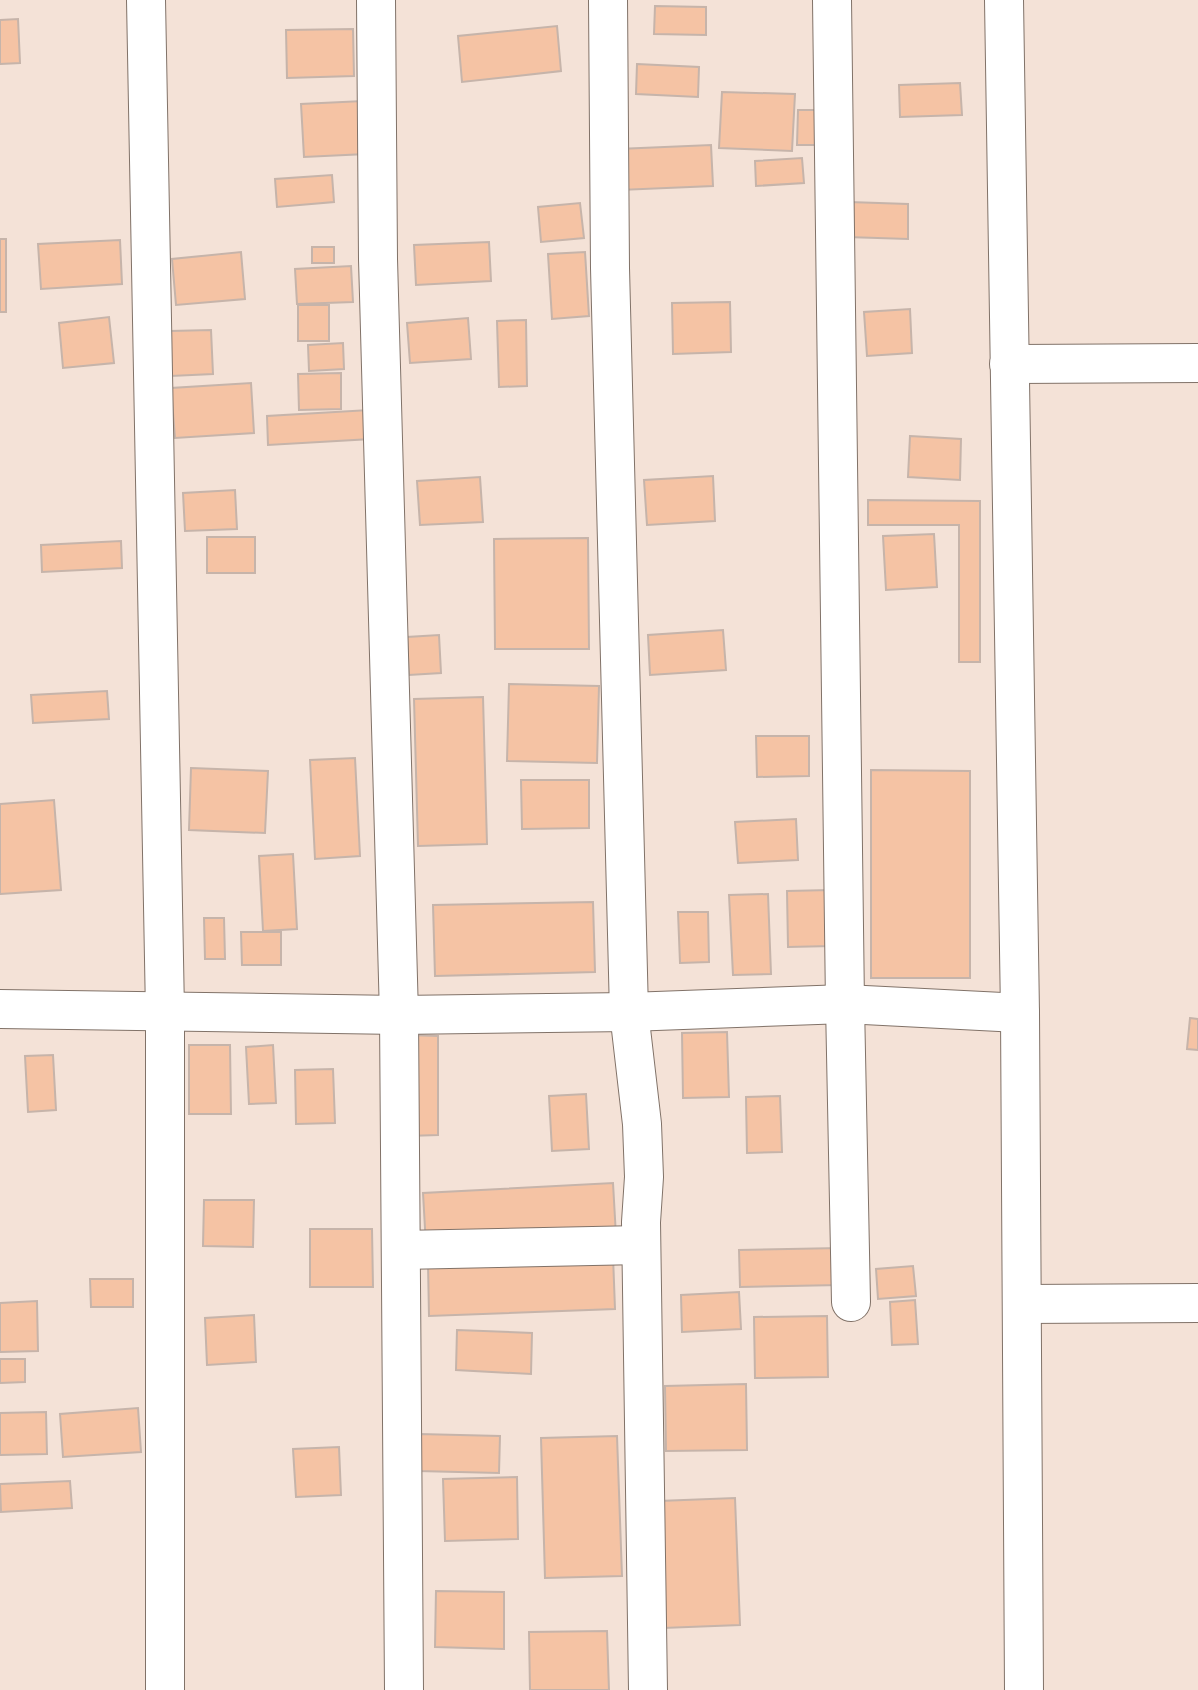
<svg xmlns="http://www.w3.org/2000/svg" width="1198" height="1690" viewBox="0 0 1198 1690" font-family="Manrope,sans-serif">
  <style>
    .building { fill: #f5c3a4; stroke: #c6b4aa; stroke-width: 2 }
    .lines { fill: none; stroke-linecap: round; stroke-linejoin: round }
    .minor-casing { stroke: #817268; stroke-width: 40 }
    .minor { stroke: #fff; stroke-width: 38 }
  </style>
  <rect width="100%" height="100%" fill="#f4e2d7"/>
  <g class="building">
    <polygon points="655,6 706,7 706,35 654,34"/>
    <polygon points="18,19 20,63 0,64 0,20"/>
    <polygon points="557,26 561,71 462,82 458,36"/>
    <polygon points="353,29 354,76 287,78 286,30"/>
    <polygon points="637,64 699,67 698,97 636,94"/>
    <polygon points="960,83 962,115 900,117 899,85"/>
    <polygon points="722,92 795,94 792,151 719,148"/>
    <polygon points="363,101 366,154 304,157 301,104"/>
    <polygon points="798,110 827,110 826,145 797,145"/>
    <polygon points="711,145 713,186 620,190 618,149"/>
    <polygon points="802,158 804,183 756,186 755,161"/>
    <polygon points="332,175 334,202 277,207 275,179"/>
    <polygon points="849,202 908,204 908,239 847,237"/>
    <polygon points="580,203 584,238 541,242 538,207"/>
    <rect x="0" y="239" width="6" height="73"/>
    <polygon points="120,240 122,284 41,289 38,244"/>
    <polygon points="489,242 491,281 416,285 414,245"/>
    <rect x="312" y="247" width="22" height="16"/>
    <polygon points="241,252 245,299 176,305 172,259"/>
    <polygon points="585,252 589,316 552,319 548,254"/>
    <polygon points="351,266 353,302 297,304 295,269"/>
    <polygon points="730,302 731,352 673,354 672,303"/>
    <rect x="298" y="305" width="31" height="36"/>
    <polygon points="910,309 912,353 867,356 864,312"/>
    <polygon points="109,317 114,363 63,368 59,323"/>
    <polygon points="468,318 471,359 410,363 407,323"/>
    <polygon points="526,320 527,386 499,387 497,321"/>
    <polygon points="211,330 213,374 171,376 170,331"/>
    <polygon points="343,343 344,369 309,371 308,345"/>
    <polygon points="341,373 341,409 299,410 298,374"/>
    <polygon points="251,383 254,433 175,438 171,388"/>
    <polygon points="369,410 371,439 268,445 267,416"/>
    <polygon points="910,436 961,439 960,480 908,477"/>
    <polygon points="713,476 715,521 647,525 644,480"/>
    <polygon points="480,477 483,522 420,525 417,481"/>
    <polygon points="235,490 237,529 185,531 183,493"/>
    <polygon points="868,500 980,501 980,662 959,662 959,525 868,525"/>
    <polygon points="934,534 937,587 886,590 883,536"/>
    <rect x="207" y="537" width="48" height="36"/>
    <polygon points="588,538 589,649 495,649 494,539"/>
    <polygon points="121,541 122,568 42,572 41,545"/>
    <polygon points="723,630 726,670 650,675 648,635"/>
    <polygon points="439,635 441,673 409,675 407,637"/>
    <polygon points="509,684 599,686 597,763 507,761"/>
    <polygon points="107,691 109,719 33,723 31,695"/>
    <polygon points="483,697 487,844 418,846 414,699"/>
    <polygon points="756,736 809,736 809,776 757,777"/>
    <polygon points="355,758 360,856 315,859 310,760"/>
    <polygon points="191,768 268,771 265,833 189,830"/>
    <polygon points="871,770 970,771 970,978 871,978"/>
    <polygon points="521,780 589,780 589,828 522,829"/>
    <polygon points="54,800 61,890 0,894 0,804"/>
    <polygon points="796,819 798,860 738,863 735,822"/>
    <polygon points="293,854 297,929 263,931 259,856"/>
    <polygon points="830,890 832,946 788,947 787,891"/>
    <polygon points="768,894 771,974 733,975 729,895"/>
    <polygon points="593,902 595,972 435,976 433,905"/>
    <polygon points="678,912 708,912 709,962 680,963"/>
    <polygon points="204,918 224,918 225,959 205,959"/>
    <polygon points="241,932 281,932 281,965 242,965"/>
    <polygon points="1190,1018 1198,1019 1198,1050 1187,1049"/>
    <polygon points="727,1032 729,1097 683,1098 682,1033"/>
    <polygon points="408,1035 438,1036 438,1135 408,1136"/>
    <polygon points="189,1045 230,1045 231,1114 189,1114"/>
    <polygon points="273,1045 276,1103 249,1104 246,1047"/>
    <polygon points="53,1055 56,1110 28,1112 25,1056"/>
    <polygon points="333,1069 335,1123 296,1124 295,1070"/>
    <polygon points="586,1094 589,1149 552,1151 549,1096"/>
    <polygon points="780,1096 782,1152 747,1153 746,1097"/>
    <polygon points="613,1183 616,1236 426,1246 423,1193"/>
    <polygon points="204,1200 254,1200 253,1247 203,1246"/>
    <polygon points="310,1229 372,1229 373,1287 310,1287"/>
    <polygon points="840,1248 840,1285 740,1287 739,1250"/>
    <polygon points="613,1256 615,1309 429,1316 428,1263"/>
    <polygon points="913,1266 916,1296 878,1299 876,1269"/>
    <polygon points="90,1279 133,1279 133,1307 91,1307"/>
    <polygon points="739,1292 741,1329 682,1332 681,1295"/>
    <polygon points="915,1300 918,1344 892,1345 890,1302"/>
    <polygon points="37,1301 38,1351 0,1352 0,1303"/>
    <polygon points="254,1315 256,1362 207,1365 205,1318"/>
    <polygon points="827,1316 828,1377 755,1378 754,1317"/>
    <polygon points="457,1330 532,1333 531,1374 456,1370"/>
    <polygon points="0,1359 25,1359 25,1382 0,1383"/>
    <polygon points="746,1384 747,1450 666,1451 665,1386"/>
    <polygon points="138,1408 141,1452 63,1457 60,1414"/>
    <polygon points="46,1412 47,1454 0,1455 0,1413"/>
    <polygon points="419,1434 500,1436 499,1473 418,1471"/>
    <polygon points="617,1436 622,1576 545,1578 541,1438"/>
    <polygon points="339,1447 341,1495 296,1497 293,1449"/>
    <polygon points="517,1477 518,1539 445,1541 443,1479"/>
    <polygon points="70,1481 72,1508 1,1512 0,1484"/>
    <polygon points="735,1498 740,1625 663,1628 659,1501"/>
    <polygon points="436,1591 504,1592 504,1649 435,1647"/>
    <polygon points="607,1631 609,1690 530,1690 529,1632"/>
  </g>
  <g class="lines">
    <defs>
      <g id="minor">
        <polyline points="146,0 165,1012 165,1690"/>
        <polyline points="376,0 378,259 399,1015 404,1690"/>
        <polyline points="608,0 610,268 629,1012 642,1124 644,1177 641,1222 648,1690"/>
        <polyline points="832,0 845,1004 851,1302"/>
        <polyline points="1004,0 1020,1013 1024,1690"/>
        <polyline points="1009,364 1198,363"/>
        <polyline points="0,1009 399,1015 629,1012 845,1004 1020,1013"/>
        <polyline points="401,1250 641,1245"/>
        <polyline points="1023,1304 1198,1303"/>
      </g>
    </defs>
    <use href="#minor" class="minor-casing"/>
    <use href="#minor" class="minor"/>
  </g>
</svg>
